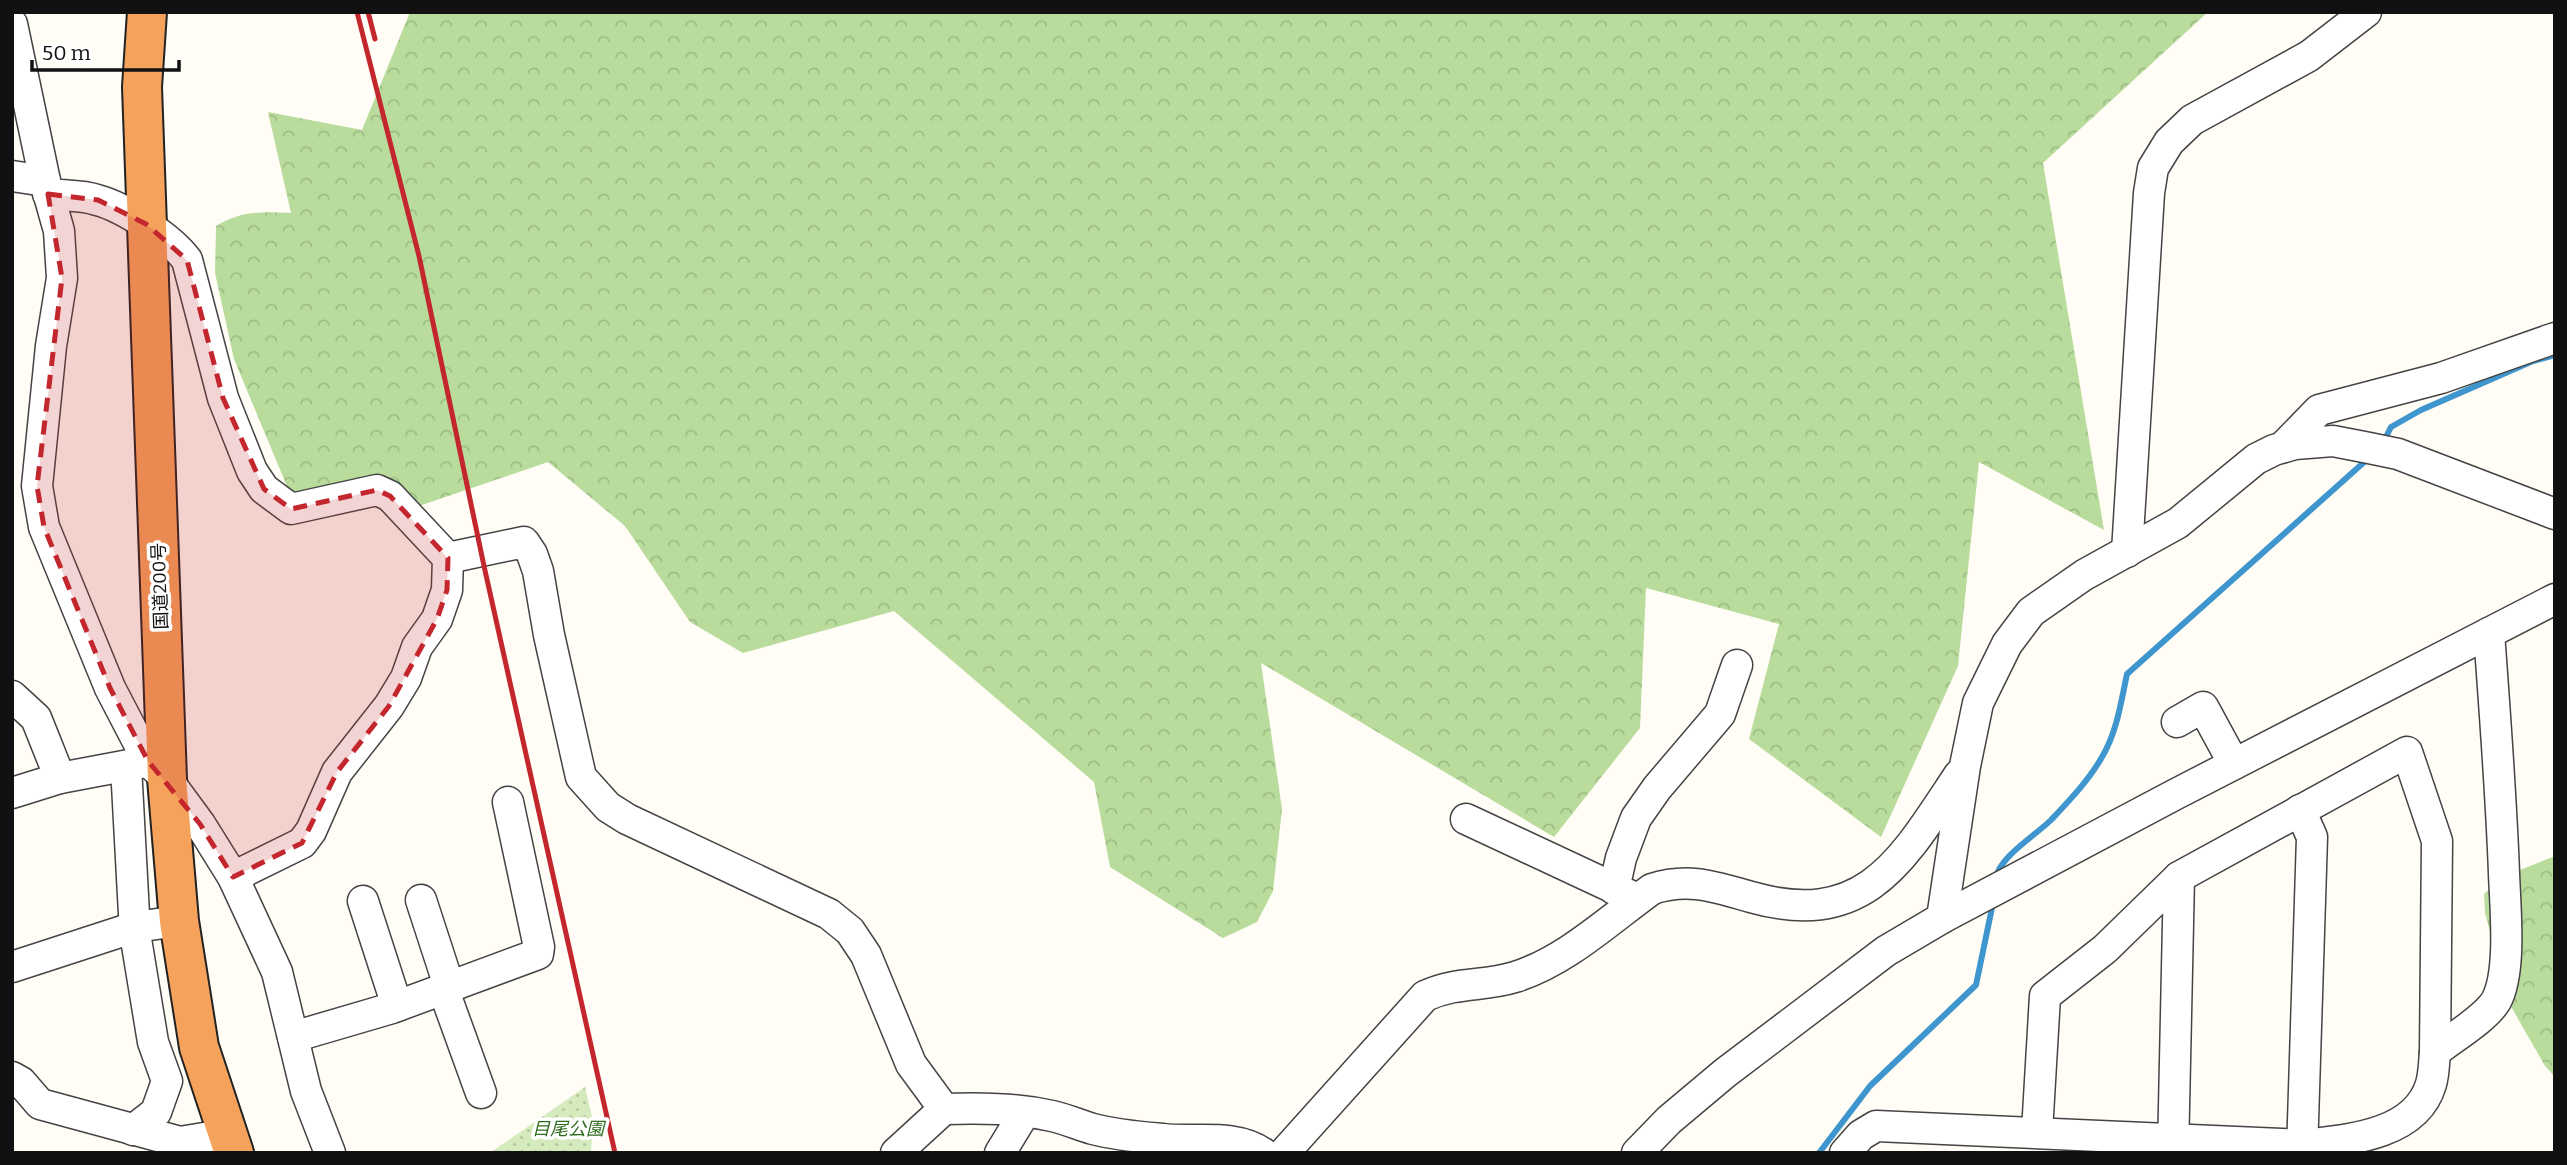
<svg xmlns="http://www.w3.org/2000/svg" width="2567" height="1165" viewBox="0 0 2567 1165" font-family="Bitter,'Noto Sans JP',serif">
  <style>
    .forest { fill: url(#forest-crowns) }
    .park { fill: url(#park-dots) }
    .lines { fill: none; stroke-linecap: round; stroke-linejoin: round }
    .stream { stroke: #3f96cf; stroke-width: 6 }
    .minor-casing { stroke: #444; stroke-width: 33 }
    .highway-casing { stroke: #222; stroke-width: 42 }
    .minor { stroke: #fff; stroke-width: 30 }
    .highway { stroke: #f5a25d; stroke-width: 38 }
    .rail { stroke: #c4262e; stroke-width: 5 }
    .marked { fill: #c4262e; fill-opacity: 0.2; stroke: #c4262e; stroke-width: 5; stroke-dasharray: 14 9; stroke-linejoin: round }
    .labels { text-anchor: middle; stroke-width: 7; stroke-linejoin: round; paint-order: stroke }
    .street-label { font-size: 18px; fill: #111; stroke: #fff }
    .park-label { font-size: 18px; font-style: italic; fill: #2f6b1f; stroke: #fff }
  </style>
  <defs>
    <pattern id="forest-crowns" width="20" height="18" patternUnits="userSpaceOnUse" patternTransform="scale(1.75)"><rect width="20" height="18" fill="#b9dc9c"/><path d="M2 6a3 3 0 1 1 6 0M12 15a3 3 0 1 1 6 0" fill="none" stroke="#9ebc85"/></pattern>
    <pattern id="park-dots" width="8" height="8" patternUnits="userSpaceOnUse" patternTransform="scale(1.75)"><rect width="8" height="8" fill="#d5ebbd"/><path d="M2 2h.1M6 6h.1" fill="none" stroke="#b6c8a1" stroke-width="1.8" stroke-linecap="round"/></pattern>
  </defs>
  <rect width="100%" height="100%" fill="#fffdf5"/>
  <g class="forest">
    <path d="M410,12H2208L2043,163L2104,530L1979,462L1958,666L1881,837L1749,739L1779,624L1646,588L1640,728L1554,837L1261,663L1282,809L1273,891L1257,922L1223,938L1110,867L1094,782L894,611L743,653L690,622L625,526L548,462L416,507L291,496L234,359L215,273L216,226C243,210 261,212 291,213L268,112L362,130Z"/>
    <polygon points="2555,856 2555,1077 2545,1066 2509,1003 2485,913 2484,894 2505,876"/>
  </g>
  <polygon class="park" points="585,1087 593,1121 591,1153 490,1153"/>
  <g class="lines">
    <g class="stream">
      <polyline points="2383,443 2391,427 2421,410 2533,361 2555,355"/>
      <path d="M1996,878C1999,857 2036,835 2051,820C2069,801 2089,780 2102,757C2117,732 2121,702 2127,674L2371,456"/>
      <polyline points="1819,1153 1870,1086 1976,985 1993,903"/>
    </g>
    <defs>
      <g id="minor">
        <polyline points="12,24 45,181 59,231 62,278 51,346 37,486 44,527 110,688 148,761 167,779 200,824 233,877 277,972 306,1091 330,1153"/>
        <polyline points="12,176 45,181"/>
        <path d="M48,194C64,196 82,195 97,200C124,207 171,238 187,260L223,398L252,471L264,489L291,509L377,490L390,496L448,558L447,590L437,619L417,647L406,678L389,706L337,772L311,831L302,843L233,877"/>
        <polyline points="2283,447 2319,410 2441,378 2555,338"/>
        <polyline points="2127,552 2149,193 2153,168 2169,142 2192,120 2309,56 2366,12"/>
        <path d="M448,558L524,542L532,554L538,571L549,635L581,777L608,807L627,819L829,914L850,931L866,955L911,1064L944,1109C980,1108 1016,1108 1052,1116C1066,1119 1079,1125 1093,1129C1115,1135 1140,1137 1163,1139C1195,1143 1234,1133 1263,1153"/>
        <polyline points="12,696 36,718 60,778"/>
        <polyline points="2177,722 2203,707 2234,764"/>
        <polyline points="126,766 135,933 153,1042 167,1081 156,1112 133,1130"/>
        <polyline points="12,793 60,778 145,762"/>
        <polyline points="2300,810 2312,837 2302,1153"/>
        <polyline points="1466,819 1631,896"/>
        <polyline points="1614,889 1621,858 1636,818 1657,788 1720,714 1737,665"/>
        <polyline points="421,900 449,986"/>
        <polyline points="363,901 397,1006"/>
        <polyline points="1942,918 1965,766 1978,703 2007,644 2031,612 2084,575 2178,523 2256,459 2274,450 2295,444 2333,441 2369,448 2398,454 2555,514"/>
        <polyline points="12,967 135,927 179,921"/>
        <polyline points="443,988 481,1093"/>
        <polyline points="293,1037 392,1008 538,954 539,947 508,802"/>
        <polyline points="12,1077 21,1082 40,1104 180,1142 228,1134"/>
        <polyline points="2037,1132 2045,996 2105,949 2179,877"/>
        <polyline points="896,1153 944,1109"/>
        <polyline points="1000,1153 1025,1112"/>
        <path d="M1284,1153L1425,996C1458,981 1483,987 1515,977C1566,961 1609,920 1652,889C1689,877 1715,887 1751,897C1866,930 1903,859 1959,775"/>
        <polyline points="1637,1153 1669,1120 1725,1073 1886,951 1942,918 2176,794 2555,599"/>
        <path d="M1845,1153L1861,1135L1876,1126L2302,1145C2346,1140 2416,1136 2431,1084C2434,1074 2434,1062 2435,1052C2452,1038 2485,1019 2496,1001C2512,972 2505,906 2504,873C2501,793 2495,713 2489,633"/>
        <polyline points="2173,1153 2179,877 2407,752 2437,841 2435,1052"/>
      </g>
      <polyline id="highway" points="147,12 142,87 167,779 179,921 199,1047 234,1153"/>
    </defs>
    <use href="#minor" class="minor-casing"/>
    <use href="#highway" class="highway-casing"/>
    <use href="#minor" class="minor"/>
    <use href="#highway" class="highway"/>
    <g class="rail">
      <polyline points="357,12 419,256 484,566 615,1153"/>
      <polyline points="368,12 375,39"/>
    </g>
  </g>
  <path class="marked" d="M48,194L98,200L146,224L187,260L223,398L264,489L291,509L377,490L390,496L448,558L447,590L437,619L389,706L337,772L302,843L233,877L200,824L148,761L110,688L44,527L37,486L62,278Z"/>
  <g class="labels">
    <g class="street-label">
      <text transform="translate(160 586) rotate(-92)" y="6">国道200号</text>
    </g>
    <g class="park-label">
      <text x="568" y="1135">目尾公園</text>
    </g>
  </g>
  <rect width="2567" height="1165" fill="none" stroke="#111111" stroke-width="28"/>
  <path d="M32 60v10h147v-10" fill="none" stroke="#111111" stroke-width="3.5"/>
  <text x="42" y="60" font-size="21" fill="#111111" stroke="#ffffff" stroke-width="5" paint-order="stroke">50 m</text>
</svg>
